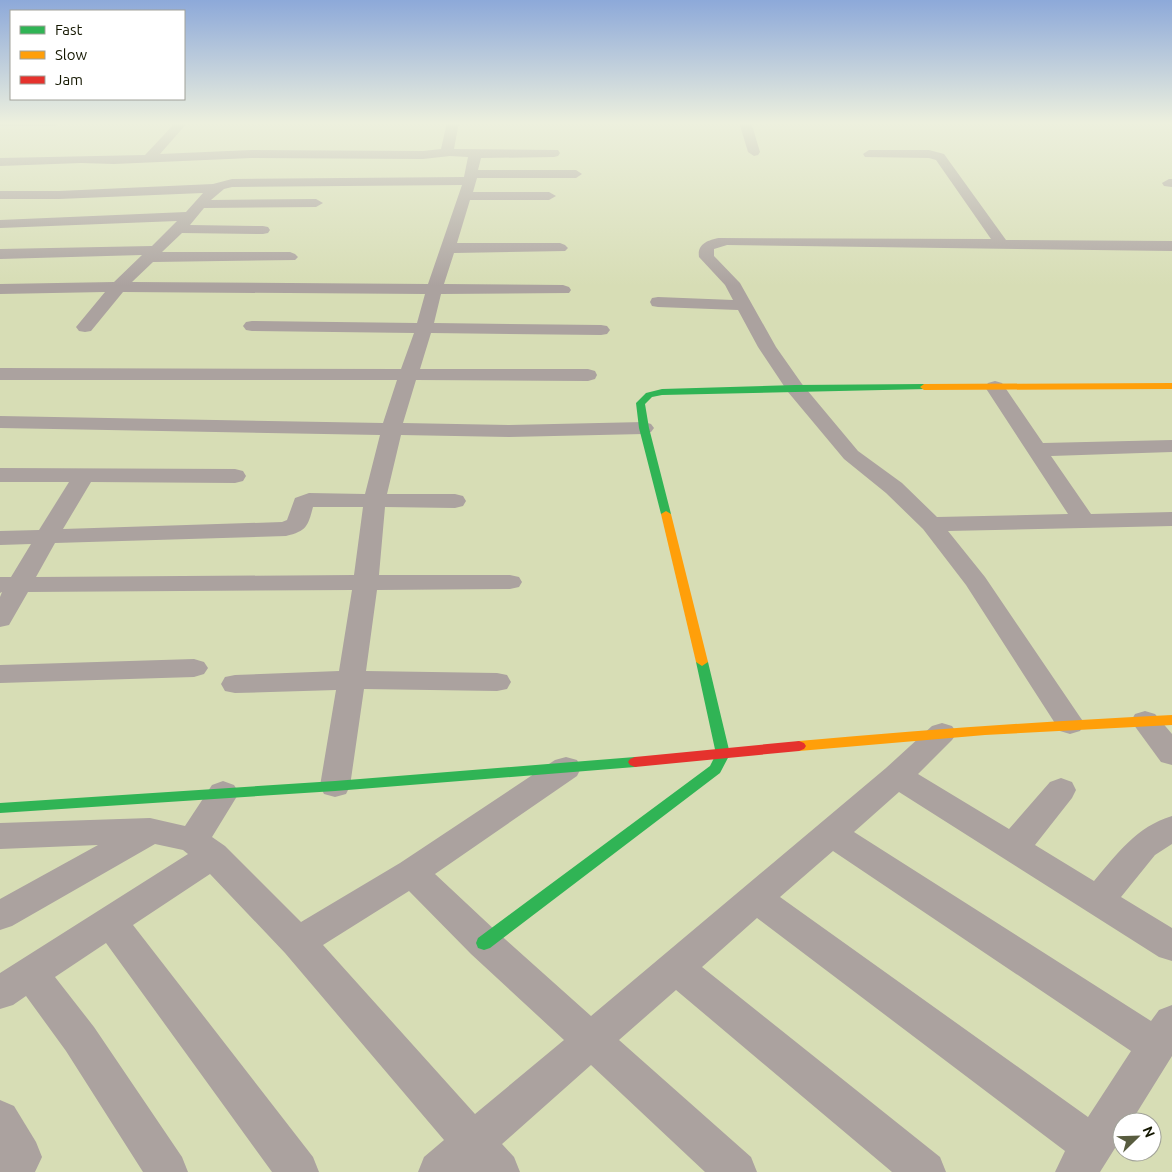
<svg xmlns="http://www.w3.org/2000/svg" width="1172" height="1172" viewBox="0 0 1172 1172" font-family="Ubuntu,sans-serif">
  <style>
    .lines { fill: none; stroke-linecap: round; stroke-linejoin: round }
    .street { fill: #aba29f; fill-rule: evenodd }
    .fast { fill: #30b455; fill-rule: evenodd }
    .slow { fill: #ff9f0a; fill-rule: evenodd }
    .jam { fill: #e5322d; fill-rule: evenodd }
  </style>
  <rect width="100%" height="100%" fill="#d7ddb5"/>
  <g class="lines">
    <g class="street">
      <polygon points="0,122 59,122 60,123 54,126 0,126"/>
      <path d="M176,122H188L160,154L251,150L423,151L441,149L447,122H459L454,149L558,150L560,153L558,156L554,157L481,158L478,170H576L582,174L576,178H477L473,192H549L556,196L549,200H470L457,243H560L565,245L568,248L565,251L454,253L444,284L563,285L569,287L571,290L569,293L441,294L434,323L601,325L607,326L610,330L607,334L601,335L431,333L420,369H588L595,371L597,375L595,379L588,381L416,380L403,423L509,425L644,422L651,424L654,428L651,432L644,434L509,437L401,435L387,494H455L463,496L466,501L463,506L455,508L385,507L379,575H510L519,577L522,582L519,587L510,589L377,590L366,671L497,673L507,675L511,682L507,689L497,691L364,689L350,786L346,794L335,797L324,794L320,786L336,690L235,693L225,691L221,684L225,677L235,675L339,671L352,590L28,592L9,625L0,627V597L2,592L0,593V577H11L31,544L0,545V531L39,530L69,482H0V468L235,469L243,471L246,476L243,481L235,483L91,482L63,529L282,522L287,520L295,498L309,493L365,494L380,435L0,428V416L383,423L397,380H0V368L401,369L414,333L252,331L246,330L243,326L246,322L252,321L417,323L425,294L123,292L91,331L85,332L79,331L76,327L105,292L0,294V284L114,282L142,255L0,259V249L152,246L177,221L0,228V220L186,212L203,193L59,199H0V191H59L213,184L232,179L464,177L468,157L450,156L423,159L251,158L114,164L81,163L0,166V158L145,155ZM462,185L428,284L132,282L153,262L295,260L298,257L295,254L290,252H162L182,233L263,234L268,233L270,230L268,227L263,226L190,225L204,208L316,207L323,203L316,199L211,200L224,189L232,187ZM313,507H363L354,575L36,577L55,543L286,536C307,531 308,526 313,507Z"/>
      <polygon points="739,122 751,122 760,152 758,155 754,156 748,152"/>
      <path d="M869,150H929L944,154L1006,240L1172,241V251L727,245L714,249V256L740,283L776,347L802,384L858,451L902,483L937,517L1068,514L985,387L988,383L995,381L1002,383L1043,443L1172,440V452L1051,456L1091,514L1172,512V526L948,531L985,577L1080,717L1085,724L1080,731L1070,734L1060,731L966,585L923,529L886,493L844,459L788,392L758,347L738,310L658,307L652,306L650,302L652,298L658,297L733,300L725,285L699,257C697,244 708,240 719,238L991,239L936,160L929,158L865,157L863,154Z"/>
      <polygon points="1169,179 1172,179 1172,187 1164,186 1162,183"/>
      <polygon points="194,659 204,662 208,668 204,674 194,677 0,683 0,665"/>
      <polygon points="1145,711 1155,714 1172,734 1172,765 1161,762 1131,721 1135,714"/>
      <path d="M942,723L952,726L957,733L952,740L918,774L1009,829L1050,782L1061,778L1072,782L1076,790L1072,798L1035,845L1094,881C1118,853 1136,827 1172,816V844L1155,855L1121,897L1172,928V961L1159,957L899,792L854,832L1151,1021L1159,1010L1172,1005V1056L1131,1122H1122V1137L1100,1172H1055L1065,1151L757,918L702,967L940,1157L946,1172H892L676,990L619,1040L751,1157L757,1172H705L591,1065L502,1144L514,1157L520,1172H418L424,1157L444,1140L285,953L210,874L133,925L313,1157L319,1172H272L106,943L55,977L94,1027L182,1157L188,1172H143L66,1051L26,996L13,1005L0,1009V973L188,854L183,850L155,844L12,926L0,930V899L98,845L0,849V823L150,818L185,826L212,785L223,781L234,785L239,793L212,837L225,846L301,922L400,863L555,760L566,757L577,760L581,768L577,776L435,874L497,932L591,1016L886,768L932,726ZM833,851L1131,1051L1088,1117L780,897ZM409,891L471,954L564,1040L475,1114L323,945Z"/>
      <polygon points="0,1100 14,1106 36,1142 42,1157 35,1172 0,1172"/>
    </g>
    <g class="fast">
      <polygon points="924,384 928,387 927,389 662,395 652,397 645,404 649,428 671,514 666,517 661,514 639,428 636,403 646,393 662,389 795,385"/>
      <polygon points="702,658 708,662 730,754 720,773 490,948 484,950 478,948 476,943 478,938 710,766 716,754 696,662"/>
      <polygon points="635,757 640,759 642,762 640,765 635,767 335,791 0,813 0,803 335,781"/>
    </g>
    <g class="slow">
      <polygon points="1172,383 1172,389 924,390 920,387 924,384"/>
      <polygon points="666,511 671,514 708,662 702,666 696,662 661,514"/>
      <path d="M1172,715V725L985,735L799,751L794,749L792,746L794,743L799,741C923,730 1047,721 1172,715Z"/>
    </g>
    <polygon class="jam" points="799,741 804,743 806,746 804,749 799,751 635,767 630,765 628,762 630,759 635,757"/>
  </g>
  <linearGradient id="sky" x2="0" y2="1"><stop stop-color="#8da9d9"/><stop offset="0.43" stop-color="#edf0de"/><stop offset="1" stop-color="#edf0de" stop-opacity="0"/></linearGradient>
  <rect width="1172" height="286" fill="url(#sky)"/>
  <rect x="10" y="10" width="175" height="90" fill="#ffffff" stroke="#a1a299"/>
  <rect x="20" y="26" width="25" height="8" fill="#30b455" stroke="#a1a299"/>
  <text x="55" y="35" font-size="15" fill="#141700">Fast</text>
  <rect x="20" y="51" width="25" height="8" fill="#ff9f0a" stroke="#a1a299"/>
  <text x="55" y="60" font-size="15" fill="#141700">Slow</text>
  <rect x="20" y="76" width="25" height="8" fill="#e5322d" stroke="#a1a299"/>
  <text x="55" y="85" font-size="15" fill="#141700">Jam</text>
  <g transform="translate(1137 1137) rotate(67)"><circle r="24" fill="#ffffff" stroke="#a1a299"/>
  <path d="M0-4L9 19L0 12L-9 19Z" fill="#585c3f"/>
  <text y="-8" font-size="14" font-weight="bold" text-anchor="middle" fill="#141700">N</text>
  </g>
</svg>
